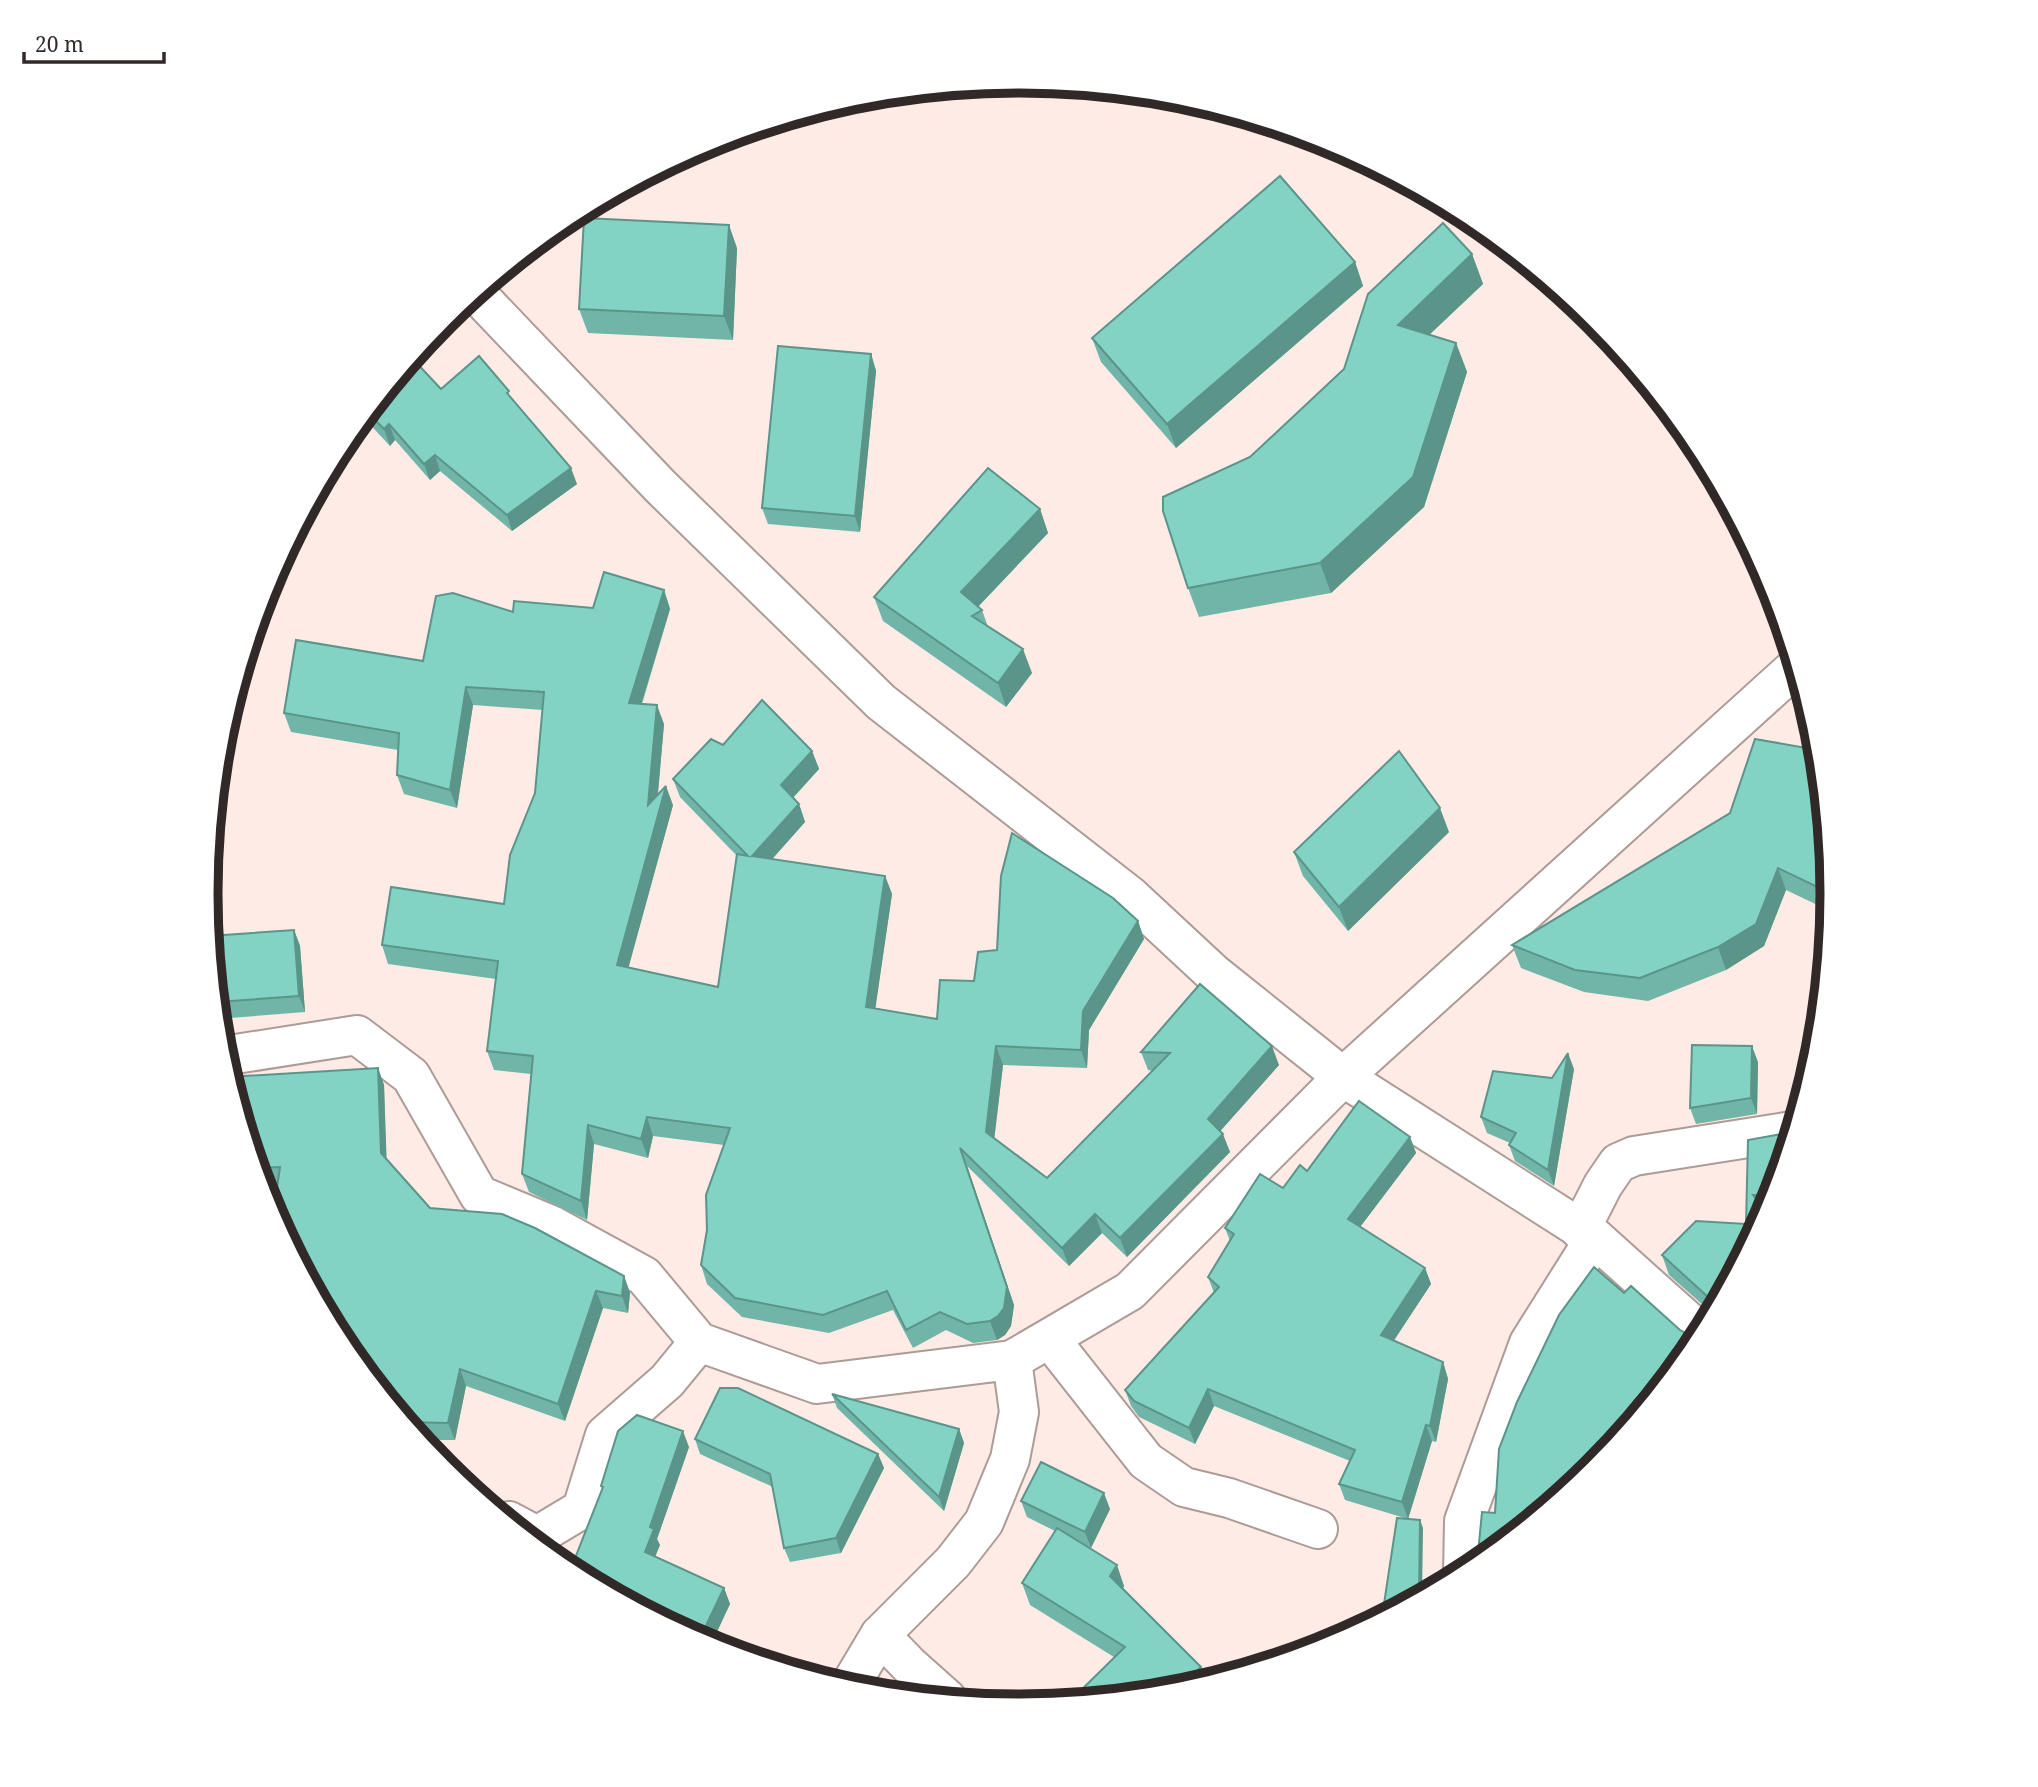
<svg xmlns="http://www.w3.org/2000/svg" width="2038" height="1787" viewBox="0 0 2038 1787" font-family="'Noto Serif',serif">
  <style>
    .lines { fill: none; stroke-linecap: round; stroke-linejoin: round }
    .minor-casing { stroke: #ac9b96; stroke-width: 42 }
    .tertiary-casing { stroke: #ac9b96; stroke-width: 42 }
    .minor { stroke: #fff; stroke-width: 38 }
    .tertiary { stroke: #fff; stroke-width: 38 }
    .wall { fill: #70b5a8 }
    .shaded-wall { fill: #5b9488 }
    .building { fill: #82d3c3; stroke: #5b9488; stroke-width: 2 }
    .rim { fill: none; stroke: #302928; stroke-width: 9 }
  </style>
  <rect width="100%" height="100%" fill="#feebe6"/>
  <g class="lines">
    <defs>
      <g id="minor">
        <polyline points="223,1056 357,1035 411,1076 479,1195 551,1225 644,1276 699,1342 817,1384 1012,1360"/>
        <polyline points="1580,1230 1603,1185 1618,1163 1634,1156 1792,1131"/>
        <polyline points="1050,1339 1146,1461 1184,1487 1229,1498 1318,1529"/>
        <polyline points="509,1521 537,1536 582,1509 605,1435 667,1381 699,1342"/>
        <polyline points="1463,1574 1464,1521 1529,1343 1595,1238"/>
        <polyline points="880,1635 910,1666 947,1699"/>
        <polyline points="849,1687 880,1635 953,1562 984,1522 1010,1459 1019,1412 1012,1360 1130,1291 1343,1077 1796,667"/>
      </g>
      <polyline id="tertiary" points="476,293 660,486 881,702 1129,895 1213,973 1343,1077 1595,1238 1701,1333"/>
    </defs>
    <use href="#minor" class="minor-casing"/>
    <use href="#tertiary" class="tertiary-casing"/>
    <use href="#minor" class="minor"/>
    <use href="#tertiary" class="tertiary"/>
  </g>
  <g class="wall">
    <polygon points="737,248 733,340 588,333 579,309"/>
    <polygon points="1472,254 1483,284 1429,335 1456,343 1467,372 1424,507 1331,593 1199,617 1188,588 1250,457"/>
    <polygon points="1355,262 1363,286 1176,448 1101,362 1092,338"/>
    <polygon points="871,354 876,371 860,532 768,524 762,508"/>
    <polygon points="412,358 441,389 512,398 577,484 512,531 440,471 430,480 395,440 390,446 363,417"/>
    <polygon points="1040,509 1048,533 978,607 982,610 988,627 1032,673 1006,707 883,621 874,597"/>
    <polygon points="664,590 670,609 642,704 664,724 658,795 673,805 628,968 718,987 737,856 680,797 673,779 723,745 812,751 819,769 793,798 799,804 805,822 772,859 885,876 892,894 875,1008 937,1019 974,981 997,950 1138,921 1144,939 1089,1030 1087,1068 1003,1065 994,1138 1047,1178 1153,1071 1148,1070 1141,1052 1200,984 1279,1065 1220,1131 1230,1152 1127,1257 1102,1233 1069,1266 967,1166 1014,1305 1011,1326 1005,1335 997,1340 973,1343 946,1330 913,1348 893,1310 829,1333 742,1317 707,1284 701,1265 724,1145 653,1136 648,1158 594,1144 587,1220 529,1192 522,1174 531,1074 494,1070 487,1051 496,979 388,964 382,945 504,904 535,793 543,710 473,705 457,808 404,794 397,775 398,750 291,732 284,713 423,661 513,612 593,608"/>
    <polygon points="1730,813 1832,894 1830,911 1786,890 1764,946 1726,970 1648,1001 1584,992 1521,968 1512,945"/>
    <polygon points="1449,832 1348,931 1303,876 1294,852"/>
    <polygon points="294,930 300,946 305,1012 218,1019 210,936"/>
    <polygon points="1758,1062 1757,1114 1696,1124 1690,1108"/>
    <polygon points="378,1068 384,1085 386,1160 430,1208 624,1276 630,1293 628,1313 603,1308 565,1421 466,1386 455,1440 420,1440 343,1345 278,1184 262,1185 229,1077"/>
    <polygon points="1574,1069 1554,1186 1515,1161 1509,1145 1510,1143 1487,1133 1481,1117 1552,1078"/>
    <polygon points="1792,1132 1770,1205 1712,1313 1669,1275 1662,1255 1746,1224 1748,1140"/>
    <polygon points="1410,1137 1416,1153 1360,1227 1425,1268 1431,1284 1394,1340 1443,1362 1448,1379 1436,1442 1432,1441 1408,1519 1345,1500 1339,1484 1350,1461 1214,1406 1195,1444 1139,1417 1131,1406 1125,1390 1214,1293 1208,1277 1230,1241 1225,1228 1307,1171"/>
    <polygon points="832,1394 959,1429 964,1443 944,1511 837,1408"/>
    <polygon points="695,1439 878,1454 884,1468 841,1553 790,1562 784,1548 773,1487 700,1454"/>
    <polygon points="689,1447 657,1539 660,1545 655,1557 724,1588 730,1604 708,1644 570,1571 602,1489 601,1486"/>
    <polygon points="1021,1501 1110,1509 1091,1548 1086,1546 1124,1586 1123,1589 1201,1667 1114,1657 1030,1605 1022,1583 1055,1531 1027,1517"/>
  </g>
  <g class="shaded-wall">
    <polygon points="729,225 737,248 733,340 724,316"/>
    <polygon points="1472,254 1483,284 1409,354 1398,325"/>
    <polygon points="1355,262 1363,286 1176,448 1167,424"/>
    <polygon points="1456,343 1467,372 1424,507 1331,593 1320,563"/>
    <polygon points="871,354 876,371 860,532 855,516"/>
    <polygon points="389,424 395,440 390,446 384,429"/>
    <polygon points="435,455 440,471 430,480 424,464"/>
    <polygon points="571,468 577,484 512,531 507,515"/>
    <polygon points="1040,509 1048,533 969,616 961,592"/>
    <polygon points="664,590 670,609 636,721 629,703"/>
    <polygon points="1023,649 1032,673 1006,707 998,683"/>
    <polygon points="466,687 473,705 457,808 450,790"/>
    <polygon points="657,705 664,724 655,824 648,805"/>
    <polygon points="812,751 819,769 788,803 781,785"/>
    <polygon points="666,786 673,805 624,984 617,965"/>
    <polygon points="799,804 805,822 758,875 752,856"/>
    <polygon points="1440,808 1449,832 1348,931 1339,907"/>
    <polygon points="1778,868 1786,890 1764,946 1726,970 1718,947"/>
    <polygon points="885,876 892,894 873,1025 866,1007"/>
    <polygon points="1138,921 1144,939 1089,1030 1087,1068 1081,1050 1083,1011"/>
    <polygon points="294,930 300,946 305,1012 299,996"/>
    <polygon points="996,1046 1003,1065 993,1150 986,1132"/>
    <polygon points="1272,1046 1279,1065 1215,1137 1208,1119"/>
    <polygon points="1752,1046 1758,1062 1757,1114 1751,1098"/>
    <polygon points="1568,1053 1574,1069 1554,1186 1548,1170"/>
    <polygon points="378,1068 384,1085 387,1170 381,1153"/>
    <polygon points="647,1117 653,1136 648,1158 641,1139"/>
    <polygon points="588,1125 594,1144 587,1220 581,1201"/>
    <polygon points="1223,1134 1230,1152 1127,1257 1120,1238"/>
    <polygon points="1410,1137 1416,1153 1354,1235 1348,1219"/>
    <polygon points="967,1166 1014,1305 1011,1326 1005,1335 997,1340 990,1321"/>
    <polygon points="1095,1214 1102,1233 1069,1266 1062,1248"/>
    <polygon points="1425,1268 1431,1284 1387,1351 1381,1335"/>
    <polygon points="624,1276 630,1293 628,1313 622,1296"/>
    <polygon points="596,1291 603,1308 565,1421 558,1404"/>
    <polygon points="1443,1362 1448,1379 1436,1442 1430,1426"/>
    <polygon points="460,1369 466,1386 455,1440 448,1423"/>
    <polygon points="1208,1389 1214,1406 1195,1444 1189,1428"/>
    <polygon points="1426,1425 1432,1441 1408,1519 1402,1502"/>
    <polygon points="959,1429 964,1443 944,1511 939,1497"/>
    <polygon points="683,1431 689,1447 657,1539 660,1545 650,1568 645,1552 650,1527"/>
    <polygon points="878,1454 884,1468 841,1553 836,1538"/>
    <polygon points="1104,1493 1110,1509 1091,1548 1085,1532"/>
    <polygon points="1420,1520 1423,1528 1422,1595 1419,1597"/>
    <polygon points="1117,1565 1124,1586 1118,1597 1110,1576"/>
    <polygon points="724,1588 730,1604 711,1645 704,1642 701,1636"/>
    <polygon points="1201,1667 1206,1682 1176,1691"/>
  </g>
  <g class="building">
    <polygon points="1280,176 1355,262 1167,424 1092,338"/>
    <polygon points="584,218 729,225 724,316 579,309"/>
    <polygon points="1443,223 1472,254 1398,325 1456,343 1413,477 1320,563 1188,588 1163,511 1163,497 1250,457 1344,369 1368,294"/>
    <polygon points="778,346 871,354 855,516 762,508"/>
    <polygon points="479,356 509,391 507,393 571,468 507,515 435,455 424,464 389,424 384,429 367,412 412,358 441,389"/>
    <polygon points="988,468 1040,509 961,592 982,610 972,616 1023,649 998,683 874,597"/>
    <polygon points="604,572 664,590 629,703 657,705 648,805 666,786 617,965 718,987 737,854 748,856 673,779 711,739 723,745 762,700 812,751 781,785 799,804 752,856 885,876 866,1007 937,1019 940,980 974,981 978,952 997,950 1001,876 1012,833 1113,898 1138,921 1083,1011 1081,1050 996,1046 986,1132 1047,1178 1170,1053 1141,1052 1200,984 1272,1046 1208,1119 1223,1134 1120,1238 1095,1214 1062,1248 960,1148 1007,1287 1004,1308 998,1316 990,1321 967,1324 940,1312 906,1330 887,1291 823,1315 735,1298 701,1265 707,1230 706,1195 730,1128 647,1117 641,1139 588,1125 581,1201 522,1174 533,1056 487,1051 498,961 382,945 391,887 504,904 510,855 535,793 544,692 466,687 450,790 397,775 399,733 284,713 296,640 423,661 436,596 453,593 513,612 514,601 593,608"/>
    <polygon points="1755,739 1818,750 1832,894 1778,868 1756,924 1718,947 1640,978 1575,970 1512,945 1730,813"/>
    <polygon points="1399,751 1440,808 1339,907 1294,852"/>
    <polygon points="294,930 299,996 217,1002 210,936"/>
    <polygon points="1692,1045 1752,1046 1751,1098 1690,1108"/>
    <polygon points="1568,1053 1548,1170 1509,1145 1516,1133 1481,1117 1493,1071 1552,1078"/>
    <polygon points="378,1068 381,1153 430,1208 502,1214 535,1228 624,1276 622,1296 596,1291 558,1404 460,1369 448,1423 406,1422 343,1345 273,1215 280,1167 257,1168 229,1077"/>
    <polygon points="1359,1101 1410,1137 1348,1219 1425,1268 1381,1335 1443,1362 1430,1426 1426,1425 1402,1502 1339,1484 1355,1450 1208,1389 1189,1428 1134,1401 1125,1390 1219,1287 1208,1277 1234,1234 1225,1228 1260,1174 1283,1188 1300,1165 1307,1171"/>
    <polygon points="1792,1132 1773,1195 1753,1195 1766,1212 1715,1308 1709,1298 1662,1255 1696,1221 1746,1224 1748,1140"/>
    <polygon points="1594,1267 1624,1293 1631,1286 1680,1330 1689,1335 1701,1334 1695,1346 1594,1469 1477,1564 1482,1512 1495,1513 1499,1449 1517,1402 1559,1315"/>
    <polygon points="720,1388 738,1388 878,1454 836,1538 784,1548 770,1474 695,1439"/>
    <polygon points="832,1394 959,1429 939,1497"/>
    <polygon points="637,1415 683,1431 650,1527 654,1529 645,1552 724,1588 701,1636 646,1612 570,1571 603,1487 601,1486 618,1431"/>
    <polygon points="1041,1462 1104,1493 1085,1532 1021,1501"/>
    <polygon points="1397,1518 1420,1520 1419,1597 1382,1617"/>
    <polygon points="1057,1528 1117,1565 1110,1576 1201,1667 1176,1691 1069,1702 1125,1647 1022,1583"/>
  </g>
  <path d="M0 0H2038V1787H0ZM1018 93H1020A800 800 0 0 1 1820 893V894A800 800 0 0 1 1020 1694H1018A800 800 0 0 1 218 894V893A800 800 0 0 1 1018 93Z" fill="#fff" fill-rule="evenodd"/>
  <path class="rim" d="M1018 93H1020A800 800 0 0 1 1820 893V894A800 800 0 0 1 1020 1694H1018A800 800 0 0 1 218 894V893A800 800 0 0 1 1018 93Z"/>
  <path d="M24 52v10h140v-10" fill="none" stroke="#302928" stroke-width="3.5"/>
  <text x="35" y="52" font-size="21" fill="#302928" stroke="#ffffff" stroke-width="5" paint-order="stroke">20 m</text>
</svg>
